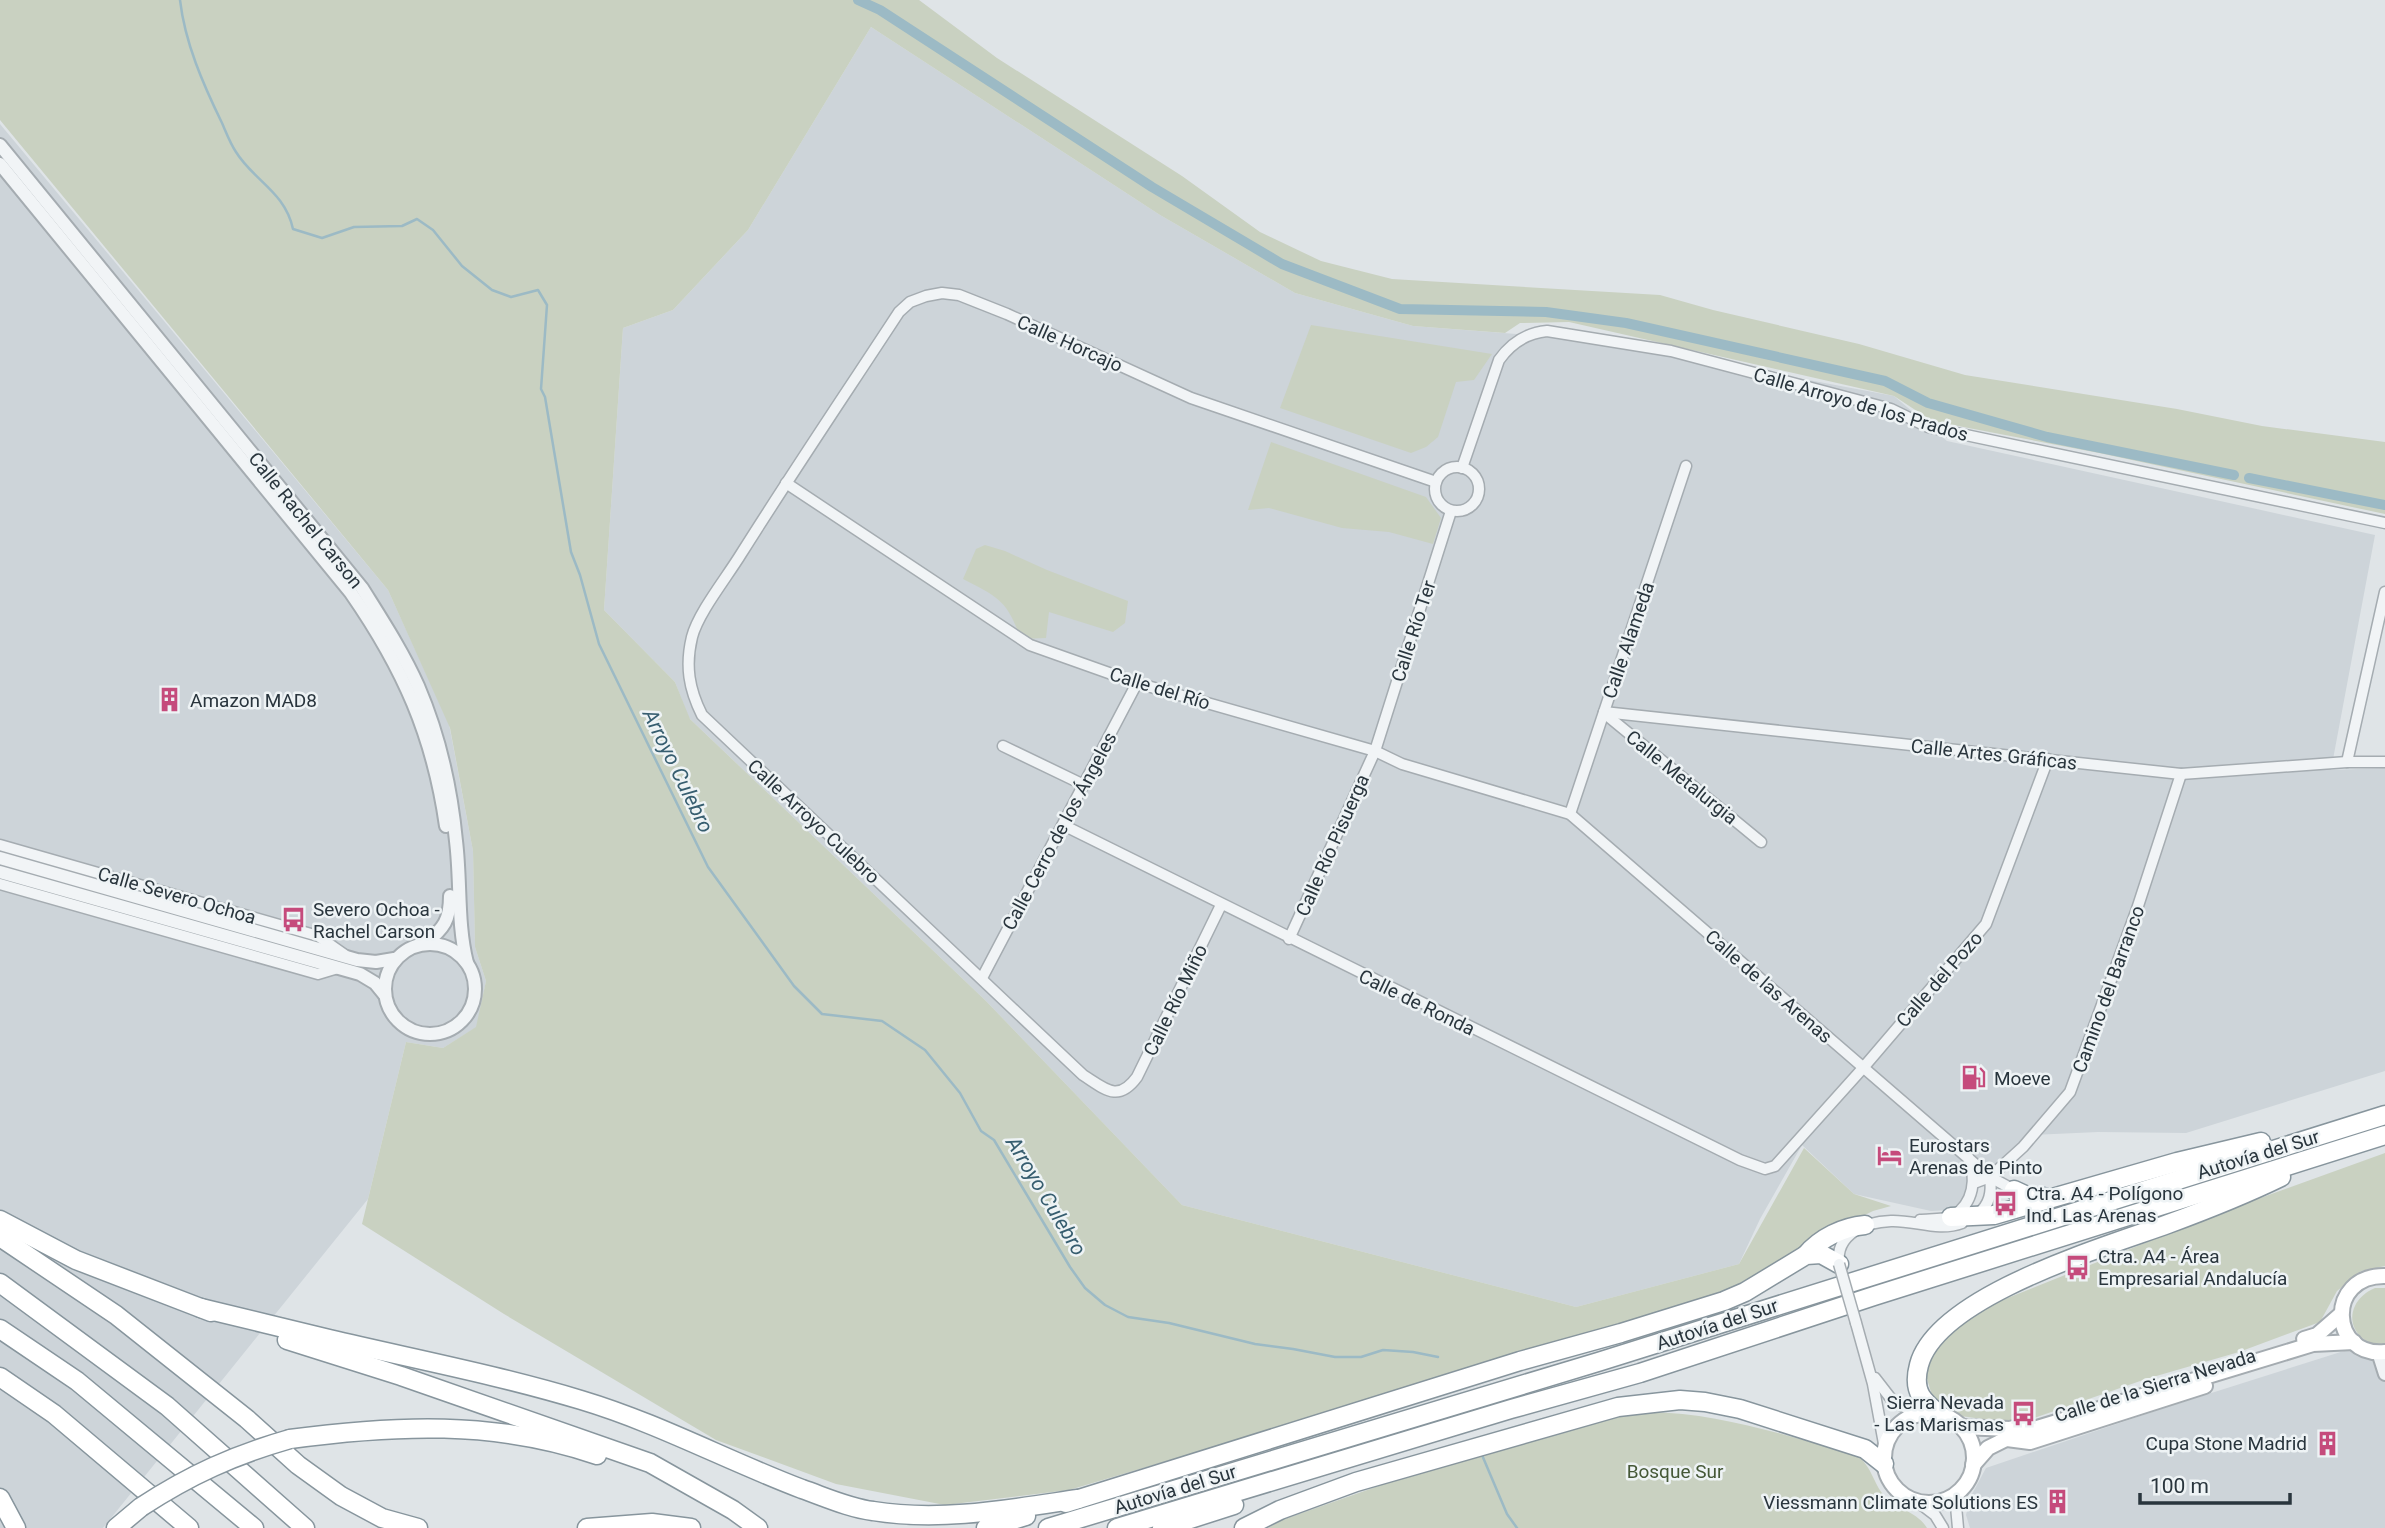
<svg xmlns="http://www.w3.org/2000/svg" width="2385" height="1528" viewBox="0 0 2385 1528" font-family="Roboto,sans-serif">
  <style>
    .built { fill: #cdd4d9 }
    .green { fill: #c9d1c1 }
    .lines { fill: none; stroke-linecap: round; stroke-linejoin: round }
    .stream { stroke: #9cbac5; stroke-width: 2.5 }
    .canal { stroke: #9cbac5; stroke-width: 10 }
    .minor-casing { stroke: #a5acb1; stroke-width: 13 }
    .tertiary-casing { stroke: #a5acb1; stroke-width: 16 }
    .secondary-casing { stroke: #a5acb1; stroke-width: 18 }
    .motorway-casing { stroke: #87959d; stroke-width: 21 }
    .minor { stroke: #f1f4f6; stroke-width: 10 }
    .tertiary { stroke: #f1f4f6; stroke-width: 12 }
    .secondary { stroke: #fff; stroke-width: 14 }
    .motorway { stroke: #fff; stroke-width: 18 }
    .minor-bridge-casing { stroke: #a5acb1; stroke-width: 13; stroke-linecap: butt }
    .motorway-bridge-casing { stroke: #87959d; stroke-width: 21; stroke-linecap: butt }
    .minor-bridge { stroke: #f1f4f6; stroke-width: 10 }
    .motorway-bridge { stroke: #fff; stroke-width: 18 }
    .labels { text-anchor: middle; stroke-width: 5; stroke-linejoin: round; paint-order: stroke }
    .street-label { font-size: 19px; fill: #29353d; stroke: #eef3f5 }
    .poi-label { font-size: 19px; fill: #29353d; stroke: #eef3f5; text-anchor: start }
    .park-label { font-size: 19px; fill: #455837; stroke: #eef3f5 }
    .water-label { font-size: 21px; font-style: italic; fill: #365d6f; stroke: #eef3f5 }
  </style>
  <rect width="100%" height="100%" fill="#dfe4e7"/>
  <g class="built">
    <polygon points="871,27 1160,215 1295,293 1413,326 1596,340 1894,396 1947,441 2375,535 2331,770 2385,768 2385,1071 2186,1133 2098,1132 2032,1135 1951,1210 1931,1211 1854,1194 1802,1145 1760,1219 1739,1264 1576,1307 1182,1205 986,1001 689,718 675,682 604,610 623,328 673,310 748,230"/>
    <polygon points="0,124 388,590 449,724 473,851 475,947 486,981 477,1027 443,1048 406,1042 368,1199 103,1528 0,1528"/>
    <polygon points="2385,1338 2385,1528 1970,1528 1966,1515 1970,1498 1986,1468 2164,1408"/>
  </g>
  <g class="green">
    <polygon points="0,0 919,0 997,58 1182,176 1260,232 1321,261 1392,279 1660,295 1713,310 1859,344 1965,375 2177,409 2262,426 2385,442 2385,514 2099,453 1932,421 1894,396 1569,322 1520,323 1505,333 1413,326 1295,293 1160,215 871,27 748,230 673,310 623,328 604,610 675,682 690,719 986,1001 1182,1205 1576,1307 1739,1264 1804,1148 1854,1194 1891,1206 1873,1211 1812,1241 1748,1286 1679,1309 1069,1490 945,1505 836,1484 716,1440 504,1314 362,1224 406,1042 443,1048 476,1027 486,981 475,947 473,851 450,728 388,590 0,120"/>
    <polygon points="1311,325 1492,354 1474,380 1456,382 1438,437 1426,447 1411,453 1280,408"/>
    <polygon points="1271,442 1426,497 1441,518 1433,544 1389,532 1342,528 1269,508 1248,510"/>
    <path d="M985,545L1005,551L1047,570L1128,601L1125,623L1113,632L1049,612L1046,638L1021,639C1007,600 998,597 963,579L976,549Z"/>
    <polygon points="2385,1153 2385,1266 2361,1271 2337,1291 2320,1322 2239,1352 2146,1379 2031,1419 1998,1421 1960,1416 1933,1399 1925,1372 1943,1337 1990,1305 2230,1209"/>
    <path d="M2375,1288H2385V1346C2347,1344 2340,1303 2375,1288Z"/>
    <path d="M1650,1412C1720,1413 1790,1437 1857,1455C1872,1468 1872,1479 1882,1493C1895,1509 1917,1511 1927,1528H1268L1282,1520L1424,1470L1605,1419Z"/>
  </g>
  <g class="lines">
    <g class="stream">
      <path d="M180,0C185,43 203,84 222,123C226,132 230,143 236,152C254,181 285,192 293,229L322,238L354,227L402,226L417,219L433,230L462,266L492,290L511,297L538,290L547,305L541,389L545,397L571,552L580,575L599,644L708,867L794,986L822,1014L882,1021L925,1050L960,1093L981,1131L994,1140L1070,1267L1085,1288L1105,1305L1128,1317L1169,1323L1255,1344L1293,1349L1335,1357H1361L1383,1350L1413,1352L1438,1357"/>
      <polyline points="1482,1455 1507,1514 1517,1528"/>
    </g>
    <g class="canal">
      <polyline points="858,0 880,10 1152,187 1282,264 1400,309 1546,312 1626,323 1885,381 1928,403 2047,437 2234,475"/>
      <polyline points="2249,478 2385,505"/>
    </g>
    <defs>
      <g id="minor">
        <circle cx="1457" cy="489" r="22"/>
        <path d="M1462,468L1499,360C1511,343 1526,333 1547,331L1671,351L1891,409L1928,427L2385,523"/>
        <polyline points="786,483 1030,645 1137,683 1375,751 1402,764 1570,814 1990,1177 2014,1190"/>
        <polyline points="1604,712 2181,774 2347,762 2385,762"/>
        <polyline points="1604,713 1761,842"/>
        <polyline points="1003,746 1084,785"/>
        <polyline points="2347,762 2385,592"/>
        <polyline points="1570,814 1686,466"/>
        <polyline points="1063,825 1740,1160 1765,1169 1775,1166 1863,1068 1986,924 2048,759"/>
        <polyline points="0,845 318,936 345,955"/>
        <polyline points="0,884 318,974 338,968"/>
        <path d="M1221,905L1137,1077C1118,1103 1105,1089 1083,1075L702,715C689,689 685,666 692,637C698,613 727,577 741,554C792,473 846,393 899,312L910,302L926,296L942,293L959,295L1007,314L1191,398L1436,482"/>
        <polyline points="1289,939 1375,751 1451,511"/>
        <polyline points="982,978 1137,683"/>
        <polyline points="1974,1183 1990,1177 2023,1147 2070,1092 2137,909 2181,774"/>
        <path d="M1978,1214C1990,1204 1992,1192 1990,1177"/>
        <path d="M1920,1220C1929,1219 1945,1220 1953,1216C1974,1203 1977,1178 1968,1157"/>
        <path d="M1839,1264C1835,1234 1865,1222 1891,1221C1915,1220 1938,1232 1962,1223"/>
        <polyline points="1856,1323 1873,1384 1885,1449"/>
        <polyline points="1875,1378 1892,1400 1918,1415"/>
        <polyline points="1918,1502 1935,1515 1943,1528"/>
        <polyline points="1958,1528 1956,1506 1959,1492"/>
      </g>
      <g id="tertiary">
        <path d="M0,145L362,588C382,620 403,652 418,686C439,735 451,788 456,841C461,882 457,923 467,963"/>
        <path d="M0,164L351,593C403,668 433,735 446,826"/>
        <polyline points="0,858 357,960 376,962 394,959"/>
        <polyline points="0,872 360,974 375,983 384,994"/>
        <path d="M426,943C444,928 450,920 450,896"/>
        <circle cx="430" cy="989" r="45"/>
        <polyline points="2378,1352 2385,1374"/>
      </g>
      <g id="secondary">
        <path d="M2385,1276C2325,1275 2330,1358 2385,1352"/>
        <polyline points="2304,1339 2317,1335 2340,1315"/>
        <circle cx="1929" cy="1458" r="45"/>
        <polyline points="1961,1427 2010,1429 2020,1426"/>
        <polyline points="2007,1439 2030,1442 2205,1386"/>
        <polyline points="1973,1465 1988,1448 2014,1435 2313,1344 2354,1342"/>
      </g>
      <g id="motorway">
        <polyline points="2014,1190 2027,1196 2044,1197"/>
        <polyline points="1951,1217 1994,1215 2177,1162 2261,1142"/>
        <polyline points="0,1220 76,1260 211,1312"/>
        <polyline points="0,1237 116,1315 247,1419 298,1465 341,1496 382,1518 418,1528"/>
        <path d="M1806,1255C1820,1238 1843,1227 1865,1225"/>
        <polyline points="0,1283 167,1406 305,1528"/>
        <path d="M201,1308C244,1318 286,1329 329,1339C414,1359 498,1375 581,1400C658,1423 728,1461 802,1489C825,1497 849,1508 873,1511C941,1522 1010,1509 1078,1499"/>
        <polyline points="0,1329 77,1381 254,1528"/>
        <polyline points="287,1340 401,1376 650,1463 733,1510 758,1528"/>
        <polyline points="0,1377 54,1414 189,1528"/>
        <path d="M1940,1415C1933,1409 1926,1404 1921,1396C1915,1386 1916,1376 1919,1365C1937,1296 2105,1247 2168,1224C2206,1210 2244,1195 2281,1177"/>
        <path d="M290,1439C394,1425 495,1420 597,1455"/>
        <polyline points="0,1498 16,1528"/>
        <polyline points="1066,1503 1520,1361 1621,1333 1724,1301 1745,1292 1806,1255 1821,1254 1839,1264"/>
        <polyline points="116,1528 141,1507"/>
        <polyline points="587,1528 652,1523 691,1528"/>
        <polyline points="986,1528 1026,1516"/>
        <polyline points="1048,1528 1598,1362 2385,1115"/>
        <polyline points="1117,1528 1511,1409 1640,1373 1874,1296 2385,1135"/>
        <polyline points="1162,1528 1234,1505"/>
        <polyline points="1244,1528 1280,1510 1356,1482 1618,1407 1680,1400 1705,1402 1740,1409 1865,1449 1884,1464"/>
      </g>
    </defs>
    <use href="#minor" class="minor-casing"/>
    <use href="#tertiary" class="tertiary-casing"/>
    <use href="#secondary" class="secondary-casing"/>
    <use href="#motorway" class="motorway-casing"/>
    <use href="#minor" class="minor"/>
    <use href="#tertiary" class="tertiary"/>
    <use href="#secondary" class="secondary"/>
    <use href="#motorway" class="motorway"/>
    <defs>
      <polyline id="minor-bridge" points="1839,1264 1856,1323"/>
      <path id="motorway-bridge" d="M141,1507C190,1475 234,1455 290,1439"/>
    </defs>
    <use href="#minor-bridge" class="minor-bridge-casing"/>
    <use href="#motorway-bridge" class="motorway-bridge-casing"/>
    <use href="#minor-bridge" class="minor-bridge"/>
    <use href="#motorway-bridge" class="motorway-bridge"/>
  </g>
  <defs>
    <symbol id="building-bare" viewBox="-9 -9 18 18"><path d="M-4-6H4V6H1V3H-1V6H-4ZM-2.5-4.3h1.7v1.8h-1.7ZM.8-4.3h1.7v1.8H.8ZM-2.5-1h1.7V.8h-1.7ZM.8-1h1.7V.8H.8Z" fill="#c54b7c" stroke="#eef3f5" stroke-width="2.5" paint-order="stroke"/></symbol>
    <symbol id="bus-bare" viewBox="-9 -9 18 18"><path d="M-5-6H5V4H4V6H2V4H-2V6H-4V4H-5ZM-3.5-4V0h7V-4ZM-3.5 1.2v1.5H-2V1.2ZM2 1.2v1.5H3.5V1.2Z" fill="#c54b7c" stroke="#eef3f5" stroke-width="2.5" paint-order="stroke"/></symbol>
    <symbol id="fuel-bare" viewBox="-9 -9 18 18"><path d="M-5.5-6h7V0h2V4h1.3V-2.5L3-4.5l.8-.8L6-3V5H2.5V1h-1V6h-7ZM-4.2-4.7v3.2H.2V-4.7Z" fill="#c54b7c" stroke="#eef3f5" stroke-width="2.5" paint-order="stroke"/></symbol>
    <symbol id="hotel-bare" viewBox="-9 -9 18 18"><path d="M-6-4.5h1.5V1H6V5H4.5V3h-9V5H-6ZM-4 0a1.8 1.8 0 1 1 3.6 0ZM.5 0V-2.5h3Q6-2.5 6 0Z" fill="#c54b7c" stroke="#eef3f5" stroke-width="2.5" paint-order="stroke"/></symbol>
  </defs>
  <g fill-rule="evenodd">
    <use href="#building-bare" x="152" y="682" width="35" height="35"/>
    <use href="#bus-bare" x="276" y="902" width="35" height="35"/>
    <use href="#fuel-bare" x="1956" y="1060" width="35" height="35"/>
    <use href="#hotel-bare" x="1872" y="1138" width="35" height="35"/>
    <use href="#bus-bare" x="1988" y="1186" width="35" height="35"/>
    <use href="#bus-bare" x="2060" y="1250" width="35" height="35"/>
    <use href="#bus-bare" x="2006" y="1396" width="35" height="35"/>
    <use href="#building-bare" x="2310" y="1426" width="35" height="35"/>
    <use href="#building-bare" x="2040" y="1484" width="35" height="35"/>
  </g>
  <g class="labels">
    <g class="street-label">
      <text transform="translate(1070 343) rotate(24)" y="7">Calle Horcajo</text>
      <text transform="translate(1861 404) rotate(16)" y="7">Calle Arroyo de los Prados</text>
      <text transform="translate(306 520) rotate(51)" y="7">Calle Rachel Carson</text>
      <text transform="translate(1413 631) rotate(-72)" y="7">Calle Río Ter</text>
      <text transform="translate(1628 640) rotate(-71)" y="7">Calle Alameda</text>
      <text transform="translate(1160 688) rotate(17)" y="7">Calle del Río</text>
      <text transform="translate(1994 754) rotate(6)" y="7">Calle Artes Gráficas</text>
      <text transform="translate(1682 777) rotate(39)" y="7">Calle Metalurgia</text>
      <text transform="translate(814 821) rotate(43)" y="7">Calle Arroyo Culebro</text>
      <text transform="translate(1059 831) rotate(-62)" y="7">Calle Cerro de los Ángeles</text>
      <text transform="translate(1332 845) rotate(-66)" y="7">Calle Río Pisuerga</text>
      <text transform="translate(177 895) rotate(16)" y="7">Calle Severo Ochoa</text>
      <text transform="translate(1939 979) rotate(-49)" y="7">Calle del Pozo</text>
      <text transform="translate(1769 986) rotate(41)" y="7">Calle de las Arenas</text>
      <text transform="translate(2108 989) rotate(-70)" y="7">Camino del Barranco</text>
      <text transform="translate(1175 1000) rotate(-64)" y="7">Calle Río Miño</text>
      <text transform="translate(1417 1002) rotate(26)" y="7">Calle de Ronda</text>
      <text transform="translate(2258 1154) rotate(-17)" y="7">Autovía del Sur</text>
      <text transform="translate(1717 1324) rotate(-18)" y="7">Autovía del Sur</text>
      <text transform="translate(2155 1385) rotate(-17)" y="7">Calle de la Sierra Nevada</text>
      <text transform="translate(1175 1489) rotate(-17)" y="7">Autovía del Sur</text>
    </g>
    <g class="poi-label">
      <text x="190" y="707">Amazon MAD8</text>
      <text x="313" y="916">Severo Ochoa -<tspan x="313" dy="22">Rachel Carson</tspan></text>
      <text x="1994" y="1085">Moeve</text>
      <text x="1909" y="1152">Eurostars<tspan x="1909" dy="22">Arenas de Pinto</tspan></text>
      <text x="2026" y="1200">Ctra. A4 - Polígono<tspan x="2026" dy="22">Ind. Las Arenas</tspan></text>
      <text x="2098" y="1263">Ctra. A4 - Área<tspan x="2098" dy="22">Empresarial Andalucía</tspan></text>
      <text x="2004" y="1409" text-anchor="end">Sierra Nevada<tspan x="2004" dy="22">- Las Marismas</tspan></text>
      <text x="2307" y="1450" text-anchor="end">Cupa Stone Madrid</text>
      <text x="2038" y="1509" text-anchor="end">Viessmann Climate Solutions ES</text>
    </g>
    <g class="park-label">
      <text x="1675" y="1478">Bosque Sur</text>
    </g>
    <g class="water-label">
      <text transform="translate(678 771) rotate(64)" y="7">Arroyo Culebro</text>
      <text transform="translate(1046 1196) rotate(59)" y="7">Arroyo Culebro</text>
    </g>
  </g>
  <path d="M2140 1493v10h150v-10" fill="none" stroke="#29353d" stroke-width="3.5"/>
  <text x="2150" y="1493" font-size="21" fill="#29353d" stroke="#eef3f5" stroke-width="5" paint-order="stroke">100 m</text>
</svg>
